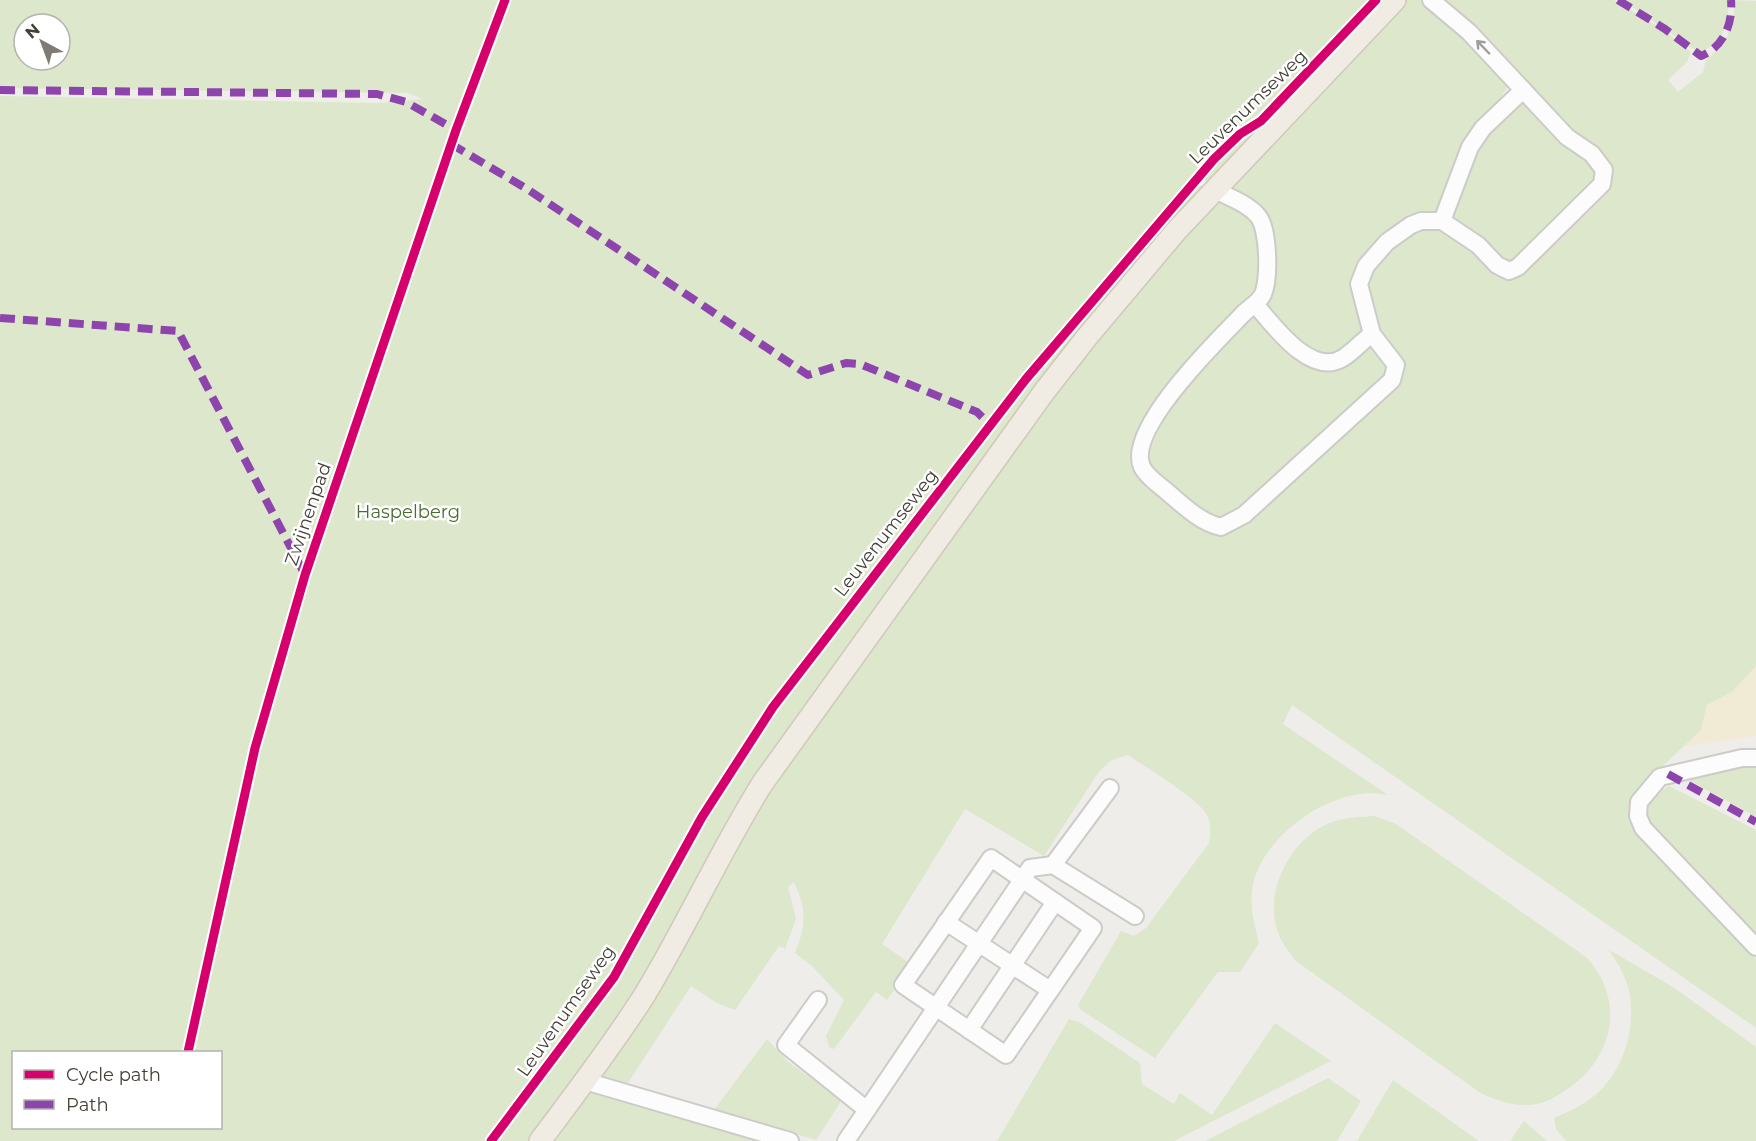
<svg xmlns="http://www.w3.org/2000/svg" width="1756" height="1141" viewBox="0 0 1756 1141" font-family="Montserrat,sans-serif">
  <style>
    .green { fill: #dce7cb; fill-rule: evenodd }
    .sand { fill: #f1ebd6 }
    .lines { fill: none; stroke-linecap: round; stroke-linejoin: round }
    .minor-casing { stroke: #cdcbc7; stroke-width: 20 }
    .major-casing { stroke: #cfc9b9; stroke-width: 24 }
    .minor { stroke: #fdfcfc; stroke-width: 16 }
    .major { stroke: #f0ece4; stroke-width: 21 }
    .quiet { stroke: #8e44ad; stroke-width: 8; stroke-dasharray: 15 8; stroke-linecap: butt }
    .cycleway-casing { stroke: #fff; stroke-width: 13 }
    .cycleway { stroke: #d6006c; stroke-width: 9 }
    .oneway { stroke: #a09e9a }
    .labels { text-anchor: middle; stroke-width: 5; stroke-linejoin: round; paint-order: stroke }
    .street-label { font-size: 18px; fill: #443f37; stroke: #fff }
    .park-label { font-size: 18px; fill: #476f30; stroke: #fff }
  </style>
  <rect width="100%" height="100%" fill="#efede9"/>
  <g class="green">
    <path d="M0,0H1372L1259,119L1238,132L1214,155L1024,378L770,706L699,817L612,975L488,1141H0V96L378,103L423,99L408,93L0,88ZM24,24H60V60H24ZM14,1052H220V1128H14Z"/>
    <polygon points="1380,0 1383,0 1209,184 1202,178 1231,144 1262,124"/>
    <polygon points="1404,0 1426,0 1511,82 1468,146 1440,213 1369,257 1363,334 1333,358 1302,349 1267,306 1270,277 1268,229 1232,192 1231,186"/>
    <path d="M1434,0H1614L1664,30L1691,52L1687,62L1668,80L1678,92L1703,72L1706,60L1723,45L1734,21V0L1756,1V666L1732,692L1707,705L1701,730L1632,795L1628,811L1639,832L1668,862L1700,903L1735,935L1756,959V1028L1292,705L1283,724L1388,795C1337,783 1268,831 1254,880C1248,903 1254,922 1259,943L1240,972H1218L1155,1058L1081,1010L1078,1005L1121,931L1134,936L1146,928L1209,843C1210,833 1212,824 1207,815C1199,799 1145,767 1128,755L1110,761L1098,773L1044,856L965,809L882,944L911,964L887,1000L876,992L834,1049L829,1047L826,1036L844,1000L812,966L795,953C806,926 807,909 794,882L788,887L796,919L785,949L779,946L735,1010L717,1003L691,986L626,1086L605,1078L603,1073L745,825L1062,379L1122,304L1220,198L1256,219L1261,231L1258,293L1174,387L1139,468L1221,531L1394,382L1364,275L1412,227L1441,225L1503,273L1608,178Z"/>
    <path d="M1622,0H1728C1730,23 1722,46 1698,52Z"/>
    <polygon points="1520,98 1579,149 1601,176 1509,267 1448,221 1472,149"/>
    <polygon points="1198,183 1205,189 795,722 637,991 532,1141 494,1141 616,977 704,819 775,708 1028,380"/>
    <polygon points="1249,315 1256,316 1311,363 1371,342 1393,370 1242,513 1214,522 1148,471 1146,443 1156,420"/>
    <polygon points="1756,767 1756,817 1687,779 1736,768"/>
    <path d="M1669,786L1756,830V939L1644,819C1645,800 1654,795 1669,786Z"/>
    <path d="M1375,816L1396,824L1586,957C1625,998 1615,1056 1569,1088C1560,1094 1548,1102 1537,1104C1517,1108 1497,1101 1479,1092L1296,961C1287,949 1277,937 1275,921C1268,883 1294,837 1330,823C1344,817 1360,817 1375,816Z"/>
    <path d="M1609,950L1673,987L1756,1047V1141H1566L1556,1129L1554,1118C1568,1112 1582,1106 1594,1096C1623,1073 1635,1031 1630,996C1628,979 1618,964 1609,950Z"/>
    <polygon points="1069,1019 1079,1022 1140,1063 1142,1084 1174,1104 1180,1093 1212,1115 1275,1023 1331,1061 1174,1141 997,1141"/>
    <polygon points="767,1039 788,1062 842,1100 816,1140 714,1110"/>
    <polygon points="1328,1078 1361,1101 1337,1141 1205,1141"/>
    <polygon points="1393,1080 1479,1141 1357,1141"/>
    <polygon points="589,1093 603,1095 764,1141 550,1141"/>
    <polygon points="1524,1121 1547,1141 1510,1141"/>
  </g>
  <polygon class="sand" points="1756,666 1756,736 1683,747 1701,730 1707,705 1732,692"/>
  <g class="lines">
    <defs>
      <g id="minor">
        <path d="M1215,190C1229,197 1248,204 1258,216C1269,229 1270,282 1262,296C1257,304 1248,308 1242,315C1217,341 1125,430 1142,467C1147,477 1157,483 1165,490C1182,504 1199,522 1221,527L1244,515L1392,380L1396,365L1372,334L1359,284L1366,266L1387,242L1411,225L1421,221H1442L1478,245L1497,265L1509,271L1518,267L1602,184L1604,170L1592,154L1567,137L1469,32L1431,0"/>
        <polyline points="1442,221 1470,147 1483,128 1523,90"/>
        <path d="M1255,304C1273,325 1311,378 1343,358C1354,351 1362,341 1372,334"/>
        <polyline points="1756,758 1742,758 1660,777 1639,802 1638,816 1643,828 1756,947"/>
        <polygon points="991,858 1093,928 1006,1055 903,985"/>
        <polyline points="1053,865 1110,788"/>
        <polyline points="946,922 1050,990"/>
        <polyline points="818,1000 786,1045 867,1110"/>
        <polyline points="969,1030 1055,902"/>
        <polyline points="585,1081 790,1141"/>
        <polyline points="846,1141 1030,868 1053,865 1135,916"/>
      </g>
      <path id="major" d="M540,1141C576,1093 612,1046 644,996C686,927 719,853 762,784L1044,392L1087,337L1177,230L1395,0"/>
    </defs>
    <use href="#minor" class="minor-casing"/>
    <use href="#major" class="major-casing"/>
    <use href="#minor" class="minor"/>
    <use href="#major" class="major"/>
    <g class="quiet">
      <path d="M1618,0L1665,29L1701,56C1724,47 1733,23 1731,0"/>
      <polyline points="0,90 377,94 406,102 456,130"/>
      <polyline points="451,144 527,189 808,375 846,363 860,364 977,412 990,425"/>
      <polyline points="0,318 178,331 305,575"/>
      <polyline points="1668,774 1756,822"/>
    </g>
    <defs>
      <g id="cycleway">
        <polyline points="188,1052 255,748 305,575 456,130 505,0"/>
        <polyline points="491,1141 614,977 702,817 773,707 1026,379 1214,159 1240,134 1261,121 1376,0"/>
      </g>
    </defs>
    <use href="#cycleway" class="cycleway-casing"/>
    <use href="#cycleway" class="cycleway"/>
  </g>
  <defs><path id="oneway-shaft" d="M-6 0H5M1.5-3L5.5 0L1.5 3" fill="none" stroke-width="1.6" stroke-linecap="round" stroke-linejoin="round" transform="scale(1.5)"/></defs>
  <use class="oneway" href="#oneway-shaft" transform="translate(1483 47) rotate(-134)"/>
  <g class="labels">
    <g class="street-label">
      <text transform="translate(1248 107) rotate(-44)" y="6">Leuvenumseweg</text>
      <text transform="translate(308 514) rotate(-71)" y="6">Zwijnenpad</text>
      <text transform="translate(886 533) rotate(-52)" y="6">Leuvenumseweg</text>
      <text transform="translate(566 1011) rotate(-55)" y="6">Leuvenumseweg</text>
    </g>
    <g class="park-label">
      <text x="408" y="518">Haspelberg</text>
    </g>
  </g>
  <rect x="12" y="1051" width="210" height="78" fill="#ffffff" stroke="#b4b2af" stroke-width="1.5"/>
  <rect x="24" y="1070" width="30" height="9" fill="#d6006c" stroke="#b4b2af" stroke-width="1.5"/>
  <text x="66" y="1081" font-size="18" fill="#443f37">Cycle path</text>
  <rect x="24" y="1100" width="30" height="9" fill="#8e44ad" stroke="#b4b2af" stroke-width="1.5"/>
  <text x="66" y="1111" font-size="18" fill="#443f37">Path</text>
  <g transform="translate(42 42) rotate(319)"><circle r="28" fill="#ffffff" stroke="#b4b2af" stroke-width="1.5"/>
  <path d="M0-4.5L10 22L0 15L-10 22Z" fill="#807c75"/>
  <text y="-9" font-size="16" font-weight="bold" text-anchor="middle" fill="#443f37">N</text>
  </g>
</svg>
